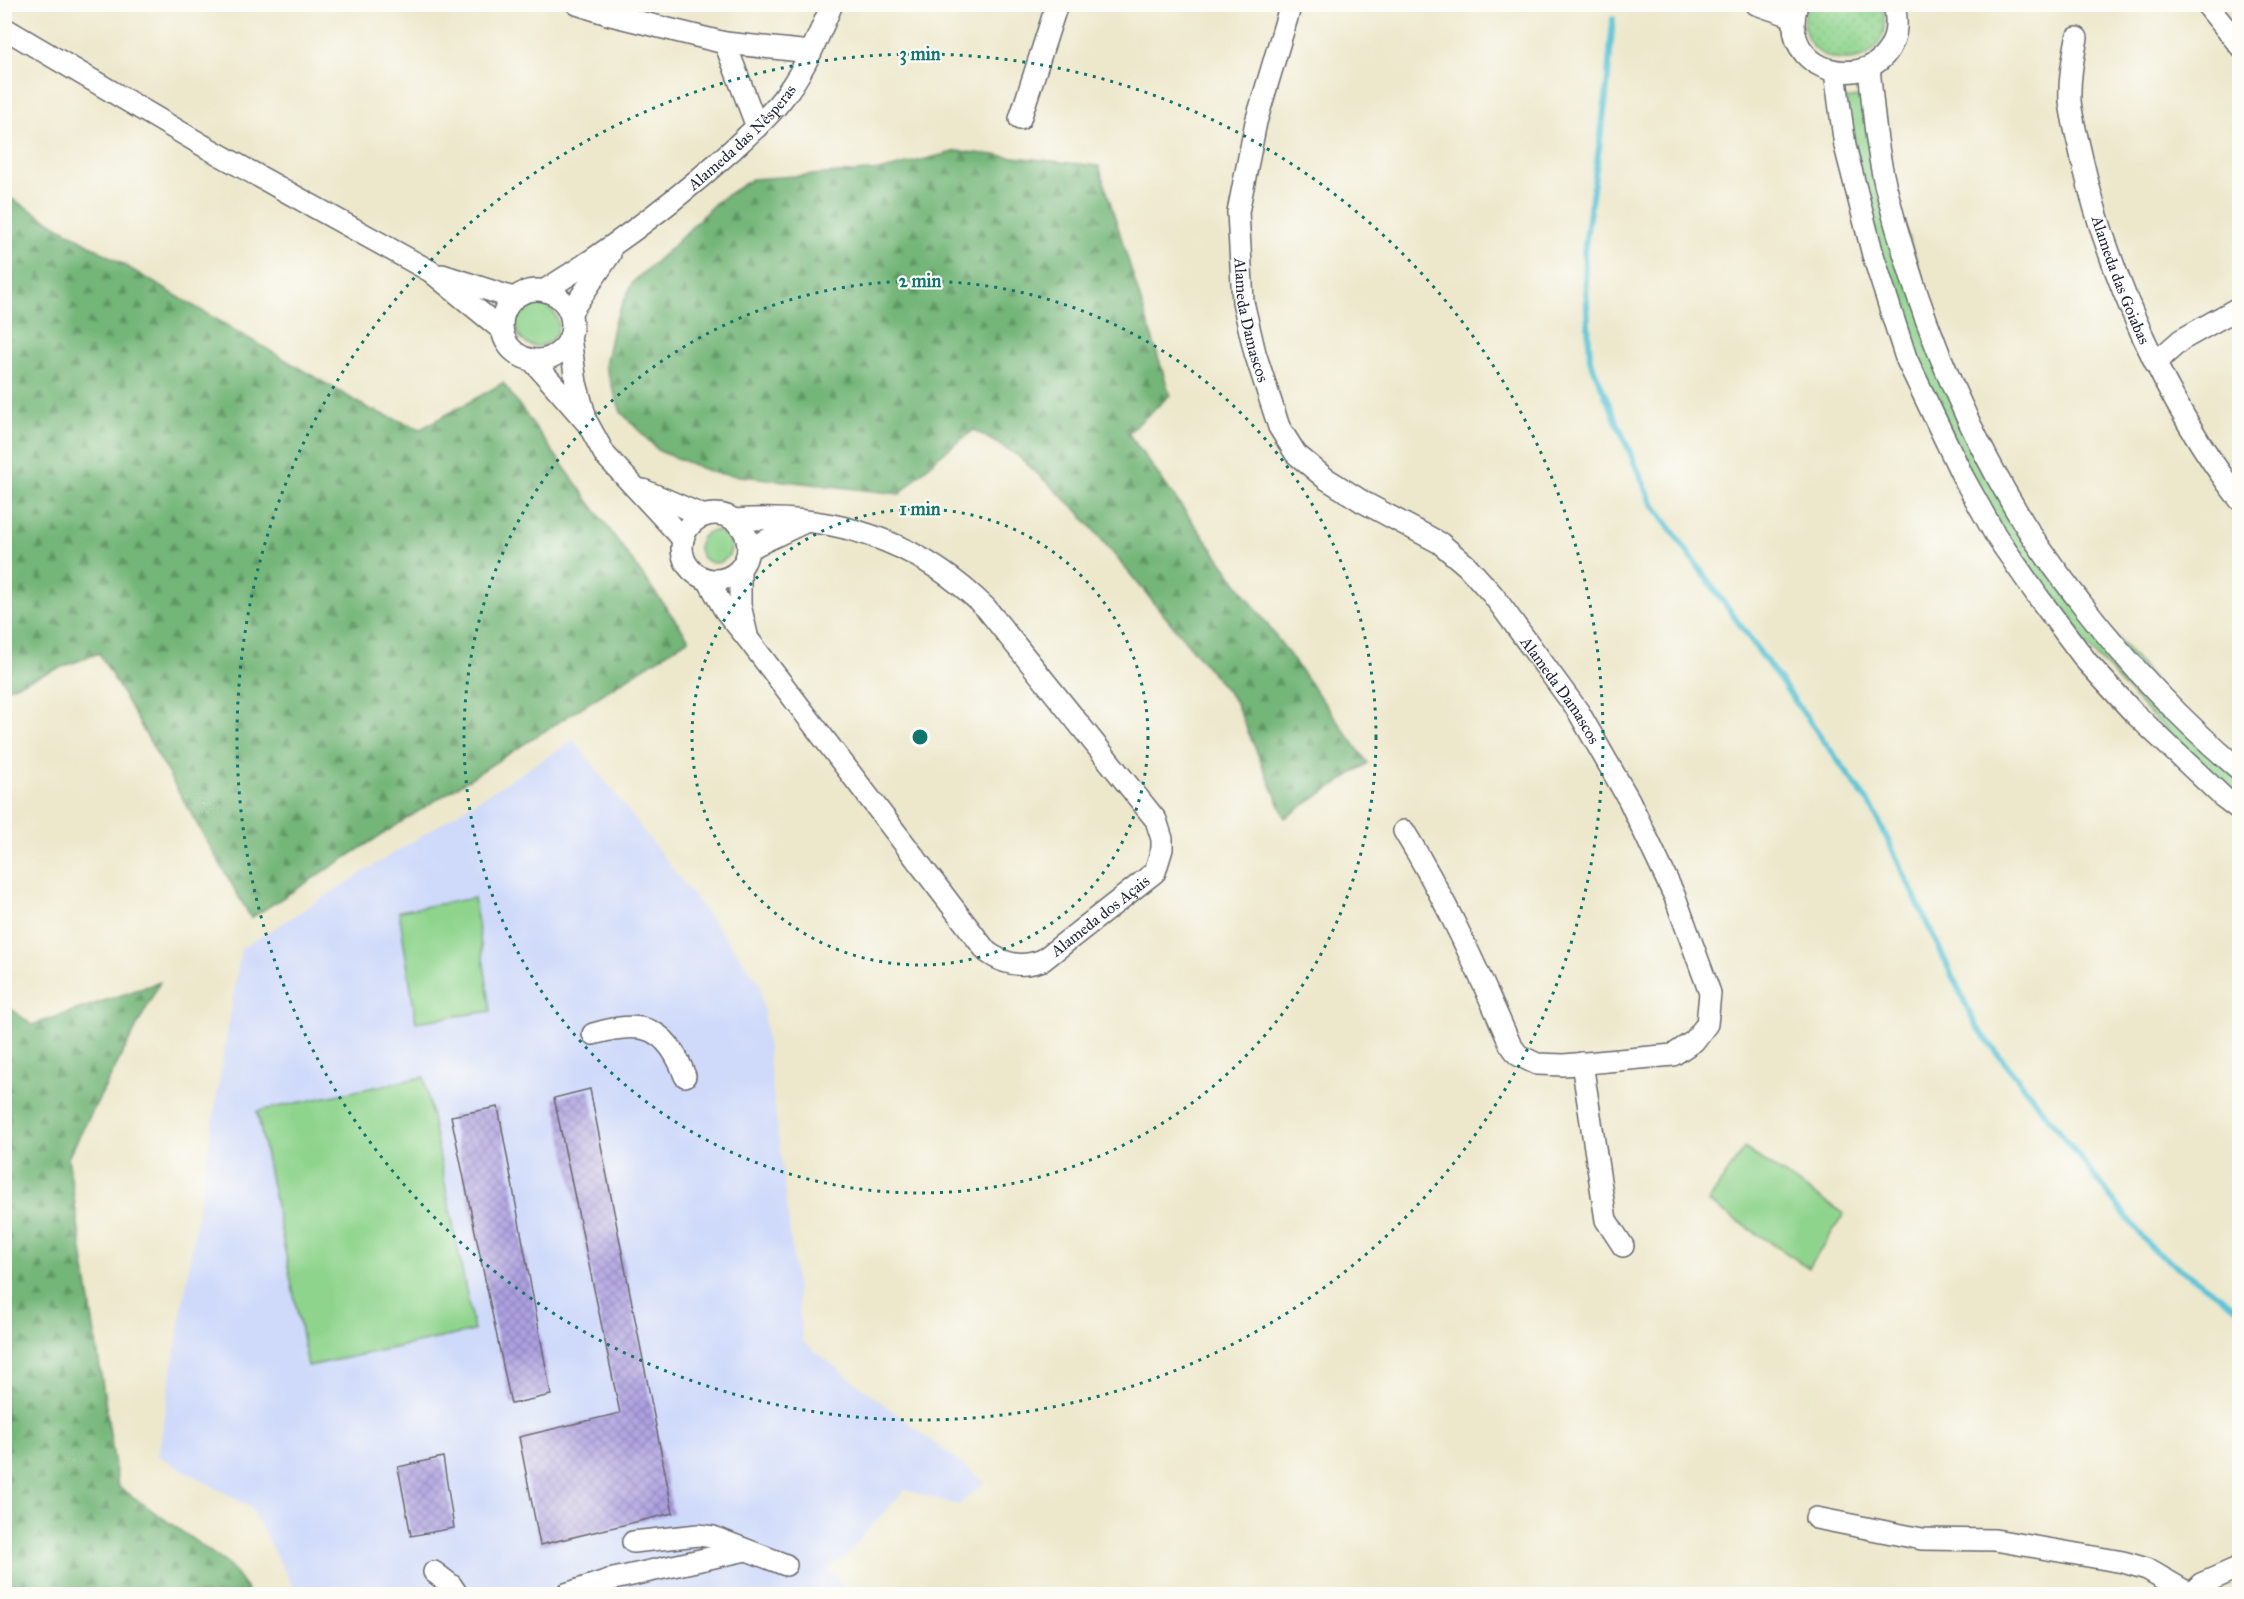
<svg xmlns="http://www.w3.org/2000/svg" width="2244" height="1599" viewBox="0 0 2244 1599" font-family="'IM FELL Great Primer',serif">
  <style>
    .built { fill: #cfdafa }
    .green { fill: #8fd48d; stroke: #587b64; stroke-width: 1.5 }
    .forest { fill: url(#forest-firs); stroke: #4a6c5a; stroke-width: 1.5 }
    .garden { fill: url(#garden-dots); stroke: #587b64; stroke-width: 1.5 }
    .lines { fill: none; stroke-linecap: round; stroke-linejoin: round }
    .stream { stroke: #5bc4d7; stroke-width: 6 }
    .building { fill: url(#building-cross-hatch) }
    .minor-casing { stroke: #69676e; stroke-width: 24 }
    .minor { stroke: #fff; stroke-width: 21 }
    .ring { fill: none; stroke: #0f766e; stroke-width: 3; stroke-dasharray: 3 6 }
    .labels { text-anchor: middle; stroke-width: 4.5; stroke-linejoin: round; paint-order: stroke }
    .street-label { font-size: 16px; fill: #22223b; stroke: #fdfcf7 }
    .centre { fill: #0f766e; stroke: #fdfcf7; stroke-width: 3 }
    .ring-label { font-size: 18px; text-anchor: middle; font-weight: bold; fill: #0f766e; stroke: #fdfcf7; stroke-width: 4.5; stroke-linejoin: round; paint-order: stroke }
  </style>
  <defs>
    <pattern id="forest-firs" width="22" height="20" patternUnits="userSpaceOnUse" patternTransform="scale(1.5)"><rect width="22" height="20" fill="#73b678"/><path d="M5 1l3.5 6h-7zM16 11l3.5 6h-7z" fill="#5e9464"/></pattern>
    <pattern id="garden-dots" width="8" height="8" patternUnits="userSpaceOnUse" patternTransform="scale(1.5)"><rect width="8" height="8" fill="#8fd48d"/><path d="M2 2h.1M6 6h.1" fill="none" stroke="#7bb67b" stroke-width="1.8" stroke-linecap="round"/></pattern>
    <pattern id="building-cross-hatch" width="8" height="8" patternUnits="userSpaceOnUse" patternTransform="scale(1.5)"><rect width="8" height="8" fill="#aea1e1"/><path d="M0 0l8 8M0 8l8-8" fill="none" stroke="#8d83b8"/></pattern>
  </defs>
  <rect width="100%" height="100%" fill="#fdfcf7"/>
  <filter id="ink" filterUnits="userSpaceOnUse"><feTurbulence type="fractalNoise" baseFrequency=".0167" numOctaves="2"/><feDisplacementMap in="SourceGraphic" scale="12" xChannelSelector="R" yChannelSelector="G"/><feConvolveMatrix kernelMatrix="1 2 1 2 8 2 1 2 1" color-interpolation-filters="sRGB"/></filter>
  <filter id="wash" filterUnits="userSpaceOnUse"><feTurbulence type="fractalNoise" baseFrequency=".008" numOctaves="4" result="noise"/><feDisplacementMap in="SourceGraphic" scale="24" xChannelSelector="R" yChannelSelector="G"/><feGaussianBlur stdDeviation="1.35" result="paint"/><feColorMatrix in="noise" values="0 0 0 0 0 0 0 0 0 0 0 0 0 0 0 0 0 1.4 0 .05"/><feComposite in="paint" operator="in"/></filter>
  <g filter="url(#wash)">
    <rect width="100%" height="100%" fill="#ede8cc"/>
    <polygon class="built" points="574,740 760,983 803,1342 985,1482 958,1505 905,1490 866,1532 848,1554 828,1569 852,1594 297,1594 250,1507 158,1456 241,949"/>
    <g class="green">
      <polygon points="1856,97 1864,101 1867,120 2003,507 2239,778 2239,795 2208,770 2145,709 2085,644 1991,514 1904,332 1875,244 1846,99"/>
      <circle cx="537" cy="325" r="21"/>
      <circle cx="715" cy="547" r="16"/>
      <polygon points="474,898 491,1011 416,1022 399,911"/>
      <polygon points="424,1077 474,1331 308,1366 257,1111"/>
      <polygon points="1744,1148 1844,1214 1809,1268 1708,1202"/>
    </g>
    <g class="forest">
      <polygon points="957,151 1099,166 1170,395 1128,433 1368,763 1285,818 1235,701 1078,511 1017,455 974,430 935,459 900,494 714,473 659,451 621,412 605,366 614,322 633,282 673,246 716,202 752,179 883,170"/>
      <polygon points="5,195 369,409 421,429 503,383 689,639 251,918 99,653 5,689"/>
      <polygon points="160,982 68,1158 118,1486 230,1566 250,1594 5,1594 5,1004 32,1025"/>
    </g>
    <path class="garden" d="M1808,4L1882,5C1903,83 1782,74 1808,4Z"/>
    <g class="lines">
      <polyline class="stream" points="1613,19 1606,98 1584,252 1590,360 1652,503 1873,809 1976,1026 2152,1249 2235,1307 2240,1308"/>
    </g>
    <g id="blocks">
      <g class="building">
        <polygon points="590,1089 673,1513 540,1545 519,1437 620,1413 554,1098"/>
        <polygon points="498,1107 551,1395 511,1404 451,1116"/>
        <polygon points="443,1457 454,1528 411,1536 398,1467"/>
      </g>
    </g>
  </g>
  <g filter="url(#ink)">
    <use href="#blocks" fill-opacity="0" stroke="#69676e" stroke-width="1.5"/>
    <g class="lines">
      <defs>
        <g id="minor">
          <polyline points="577,4 611,15 725,43 811,52"/>
          <path id="s1" d="M1291,4L1256,122L1238,212L1243,302L1255,353L1279,427L1296,454L1325,478L1363,502L1440,543L1467,566L1493,595L1578,711L1629,800L1675,897L1710,993L1707,1024L1694,1041L1673,1055L1564,1065L1537,1064L1518,1055L1510,1044C1478,971 1446,899 1404,831"/>
          <polyline points="1756,4 1794,17"/>
          <path d="M1797,4C1772,90 1915,98 1894,4"/>
          <polyline points="2206,4 2240,46"/>
          <polyline points="4,28 204,146 430,271 502,330"/>
          <path id="s2" d="M2077,38C2073,59 2069,79 2070,101C2072,120 2078,140 2082,159C2108,274 2167,406 2240,500"/>
          <polyline points="725,43 757,127"/>
          <path d="M1869,68C1873,106 1876,146 1885,184C1914,303 1960,418 2023,522C2040,550 2061,577 2081,603C2130,666 2179,719 2240,770"/>
          <polyline points="1835,72 1845,146 1873,255 1906,358 1963,477 1996,536 2039,598 2087,662 2134,713 2223,797 2240,810"/>
          <polyline points="1020,119 1057,4"/>
          <polyline points="442,275 513,298"/>
          <circle cx="537" cy="325" r="35"/>
          <path id="s3" d="M545,290C612,249 674,202 732,150C750,133 771,115 786,94C806,67 819,35 832,4"/>
          <polyline points="570,313 610,254"/>
          <polyline points="570,337 576,383 585,415"/>
          <polyline points="532,360 588,424 605,455 683,539"/>
          <polyline points="2156,362 2181,340 2240,307"/>
          <polyline points="643,490 704,516"/>
          <circle cx="715" cy="547" r="33"/>
          <polyline points="748,549 803,523"/>
          <polyline points="740,570 740,605 747,635"/>
          <path id="s4" d="M708,580L724,609L748,639L987,952C1005,965 1022,968 1043,960L1155,872L1162,849V839L1156,820L986,608C916,539 832,512 734,520"/>
          <path d="M593,1034C641,1020 666,1025 685,1076"/>
          <polyline points="1582,1063 1606,1220 1623,1246"/>
          <polyline points="1816,1518 1922,1539 1995,1540 2123,1562 2147,1569 2190,1594"/>
          <polyline points="633,1542 698,1535 713,1537 786,1565"/>
          <polyline points="434,1572 451,1585 457,1594"/>
          <polyline points="566,1594 609,1580 746,1550"/>
          <polyline points="2191,1594 2201,1584 2240,1567"/>
        </g>
      </defs>
      <use href="#minor" class="minor-casing"/>
      <use href="#minor" class="minor"/>
    </g>
  </g>
  <g class="ring">
    <circle cx="920" cy="737" r="228"/>
    <circle cx="920" cy="737" r="456"/>
    <circle cx="920" cy="737" r="683"/>
  </g>
  <g class="labels">
    <g class="street-label">
      <text dy="6" stroke="none"><textPath href="#s3" startOffset="250">Alameda das Nêsperas</textPath></text>
      <text dy="6" stroke="none"><textPath href="#s2" startOffset="250">Alameda das Goiabas</textPath></text>
      <text dy="6" stroke="none"><textPath href="#s1" startOffset="324">Alameda Damascos</textPath></text>
      <text dy="6" stroke="none"><textPath href="#s1" startOffset="828">Alameda Damascos</textPath></text>
      <text dy="6" stroke="none"><textPath href="#s4" startOffset="597">Alameda dos Açais</textPath></text>
    </g>
  </g>
  <circle cx="920" cy="737" r="9" class="centre"/>
  <g class="ring-label">
    <text x="920" y="60">3 min</text>
    <text x="920" y="287">2 min</text>
    <text x="920" y="515">1 min</text>
  </g>
  <rect width="2244" height="1599" fill="none" stroke="#fdfcf7" stroke-width="24"/>
</svg>
